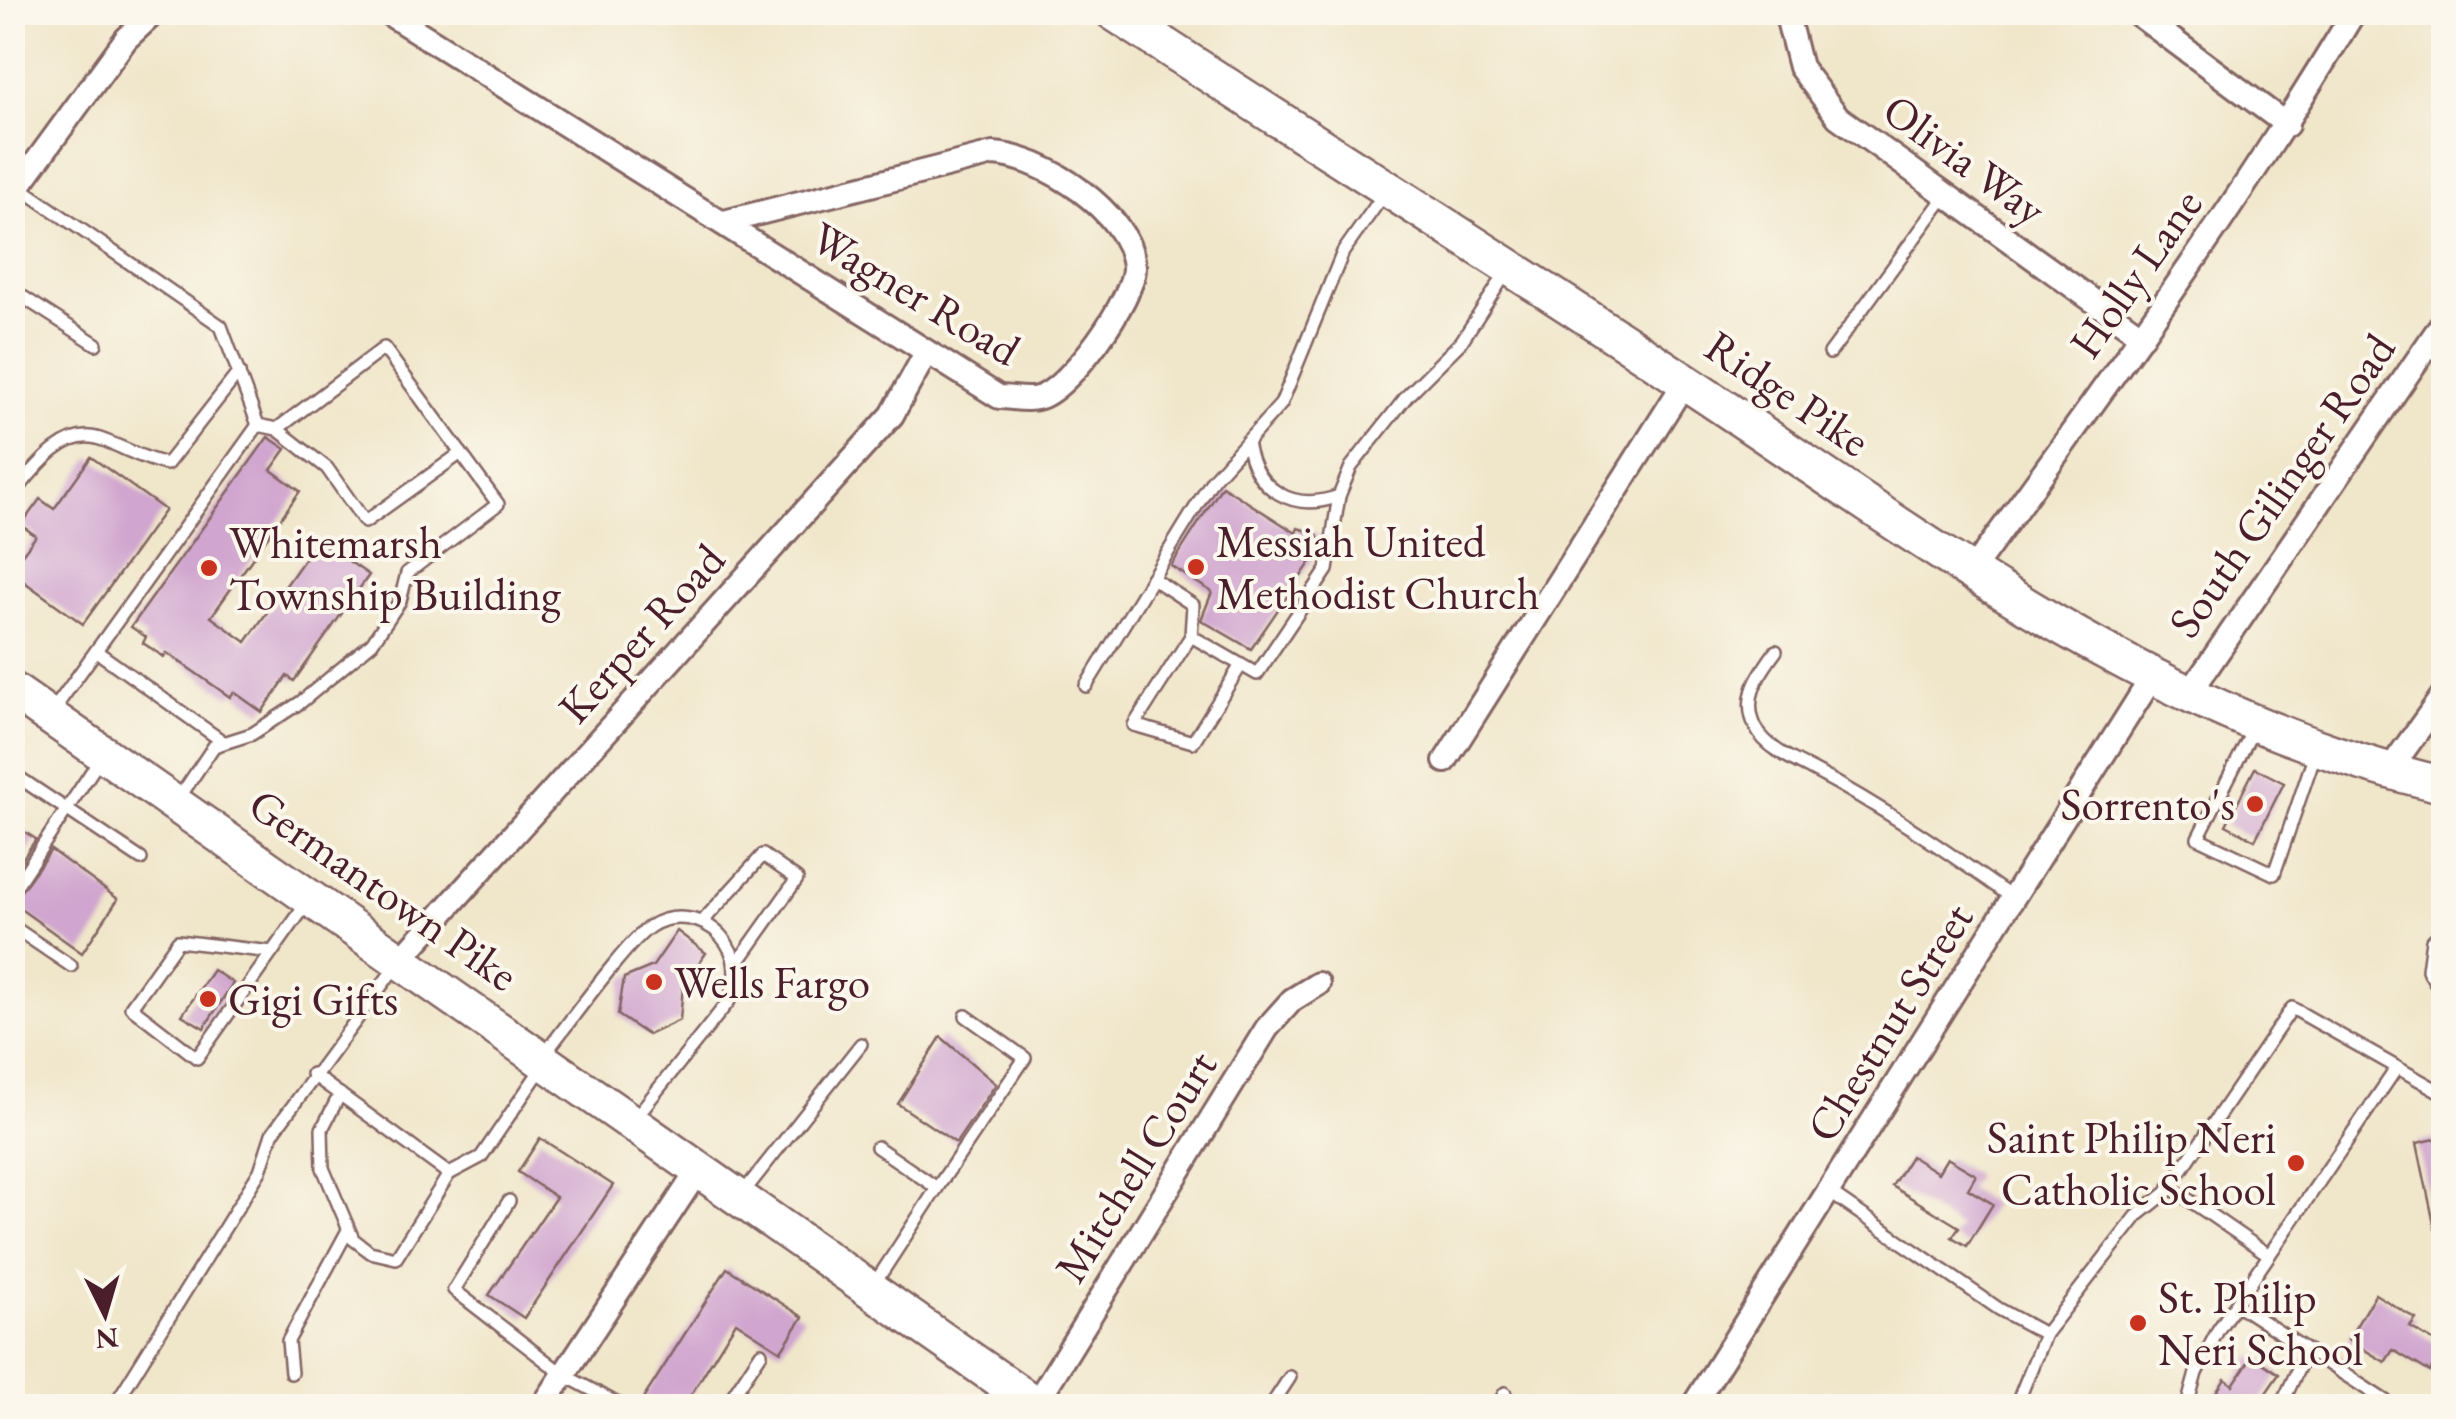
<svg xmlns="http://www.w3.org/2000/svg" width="2456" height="1419" viewBox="0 0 2456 1419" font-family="'EB Garamond',serif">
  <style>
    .building { fill: #d0a5cf }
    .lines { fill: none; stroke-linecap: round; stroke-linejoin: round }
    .lane-casing { stroke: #846563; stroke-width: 16 }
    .street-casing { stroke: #846563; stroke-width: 28 }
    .primary-casing { stroke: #846563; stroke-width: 40 }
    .lane { stroke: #fff; stroke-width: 11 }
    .street { stroke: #fff; stroke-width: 22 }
    .primary { stroke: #fff; stroke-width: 35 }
    .poi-dot { fill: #c8321e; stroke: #fbf7ec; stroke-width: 4 }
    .labels { text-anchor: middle; stroke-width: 8; stroke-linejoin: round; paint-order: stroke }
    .street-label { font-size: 45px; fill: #4a1f2b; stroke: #fbf7ec }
    .poi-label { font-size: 45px; fill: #4a1f2b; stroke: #fbf7ec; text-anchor: start }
  </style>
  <rect width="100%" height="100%" fill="#fbf7ec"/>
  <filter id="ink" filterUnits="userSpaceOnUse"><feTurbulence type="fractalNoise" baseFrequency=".01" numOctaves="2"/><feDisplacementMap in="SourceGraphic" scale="20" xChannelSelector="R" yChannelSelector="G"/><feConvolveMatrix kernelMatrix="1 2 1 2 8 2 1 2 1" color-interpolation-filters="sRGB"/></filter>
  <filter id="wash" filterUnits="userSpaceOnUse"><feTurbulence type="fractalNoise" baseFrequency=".0048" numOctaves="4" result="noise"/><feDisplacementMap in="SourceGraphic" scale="40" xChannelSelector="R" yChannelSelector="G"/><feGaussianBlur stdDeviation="2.25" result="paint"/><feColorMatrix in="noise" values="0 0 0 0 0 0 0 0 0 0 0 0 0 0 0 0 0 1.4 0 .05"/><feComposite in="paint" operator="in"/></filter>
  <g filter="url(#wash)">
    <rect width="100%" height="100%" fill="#f0e6ca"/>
    <g id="blocks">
      <g class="building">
        <polygon points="268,437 286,449 271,470 300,491 211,617 246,642 318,540 369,575 294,681 287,676 262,712 234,692 230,697 167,653 164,657 143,643 146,637 131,627"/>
        <polygon points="91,457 165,510 83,624 12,573 12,568 36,536 21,525 40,499 54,509"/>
        <polygon points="1222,486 1296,533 1298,528 1317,534 1321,547 1251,649 1201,620 1212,592 1171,566"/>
        <polygon points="2255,768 2284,783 2255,840 2226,825"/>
        <polygon points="12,824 36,839 12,874"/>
        <polygon points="51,850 118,899 82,953 12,903"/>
        <polygon points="677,931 706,953 683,986 680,1020 648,1035 618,1015 624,978 653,966"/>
        <polygon points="213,970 233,983 204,1028 182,1015"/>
        <polygon points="941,1037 996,1084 956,1143 898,1104"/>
        <polygon points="2444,1137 2444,1228 2435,1229 2417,1143"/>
        <polygon points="540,1138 613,1185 524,1318 489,1295 556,1197 518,1172"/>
        <polygon points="1911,1156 1938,1173 1947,1158 1976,1175 1968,1189 1993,1204 1967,1246 1952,1237 1959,1227 1892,1186"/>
        <polygon points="727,1268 803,1317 781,1351 736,1322 684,1406 655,1406 643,1399"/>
        <polygon points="2375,1294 2416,1319 2410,1327 2444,1348 2430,1372 2393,1350 2385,1362 2348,1340"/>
        <polygon points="2252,1356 2279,1374 2257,1406 2223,1406 2212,1399 2225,1379 2233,1385"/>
      </g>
    </g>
  </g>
  <g filter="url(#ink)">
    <use href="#blocks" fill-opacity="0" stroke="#846563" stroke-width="2.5"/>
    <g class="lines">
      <defs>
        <g id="lane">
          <polyline points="695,12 721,12"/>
          <polyline points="18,186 221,326 258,425 277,429 384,348 498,504 407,573 400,601 372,643 301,702 252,734 214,746 179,798"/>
          <polyline points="12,290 96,344"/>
          <polyline points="1830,353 1946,195"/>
          <polyline points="277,429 327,468 365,522 461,453"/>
          <path d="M1247,441C1254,490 1293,513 1339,496"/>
          <path d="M12,496C32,472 64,426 100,439C124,447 141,459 167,464L239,372"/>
          <polyline points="1152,578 1193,605 1191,636 1134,725 1193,742 1241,665"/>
          <polyline points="1191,636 1257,674 1327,570 1339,496 1351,467 1407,396 1461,342 1508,270"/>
          <polyline points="96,651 222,741"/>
          <path d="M1776,651C1759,674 1741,698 1756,728C1765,747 1793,760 1811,769C1883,807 1948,852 2014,899"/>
          <polyline points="1086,686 1213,479 1281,404 1343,252 1384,194"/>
          <polyline points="52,712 258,425"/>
          <polyline points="2255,726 2198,838 2274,874 2316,751"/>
          <polyline points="12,773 141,859"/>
          <polyline points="12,892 102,756"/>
          <polyline points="702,922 763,855 797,879 736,965"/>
          <polyline points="12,926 71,966"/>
          <polyline points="2432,940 2428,970 2444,996"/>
          <polyline points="272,952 178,941 131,1007 197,1058 307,903"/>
          <polyline points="312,1074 449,1174"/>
          <path d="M340,1094L322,1129L323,1168L353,1239L370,1252L396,1258L449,1174L481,1157L539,1072L542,1057C565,1029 626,942 651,926C673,912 704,917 721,936C739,956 737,978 729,1001L635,1118"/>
          <polyline points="2170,1187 2269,1255"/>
          <polyline points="937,1188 1025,1058 966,1016"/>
          <polyline points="1829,1192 1999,1309 2045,1334"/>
          <polyline points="742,1194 861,1044"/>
          <polyline points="509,1201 454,1290 564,1375 622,1406"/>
          <polyline points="873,1286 937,1188 877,1147"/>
          <polyline points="2236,1304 2387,1402 2384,1406"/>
          <polyline points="291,1373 288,1341 348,1230"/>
          <polyline points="114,1406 260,1171 272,1134 396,966"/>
          <polyline points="726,1406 761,1353"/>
          <polyline points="1271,1406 1290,1377"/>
          <polyline points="1497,1406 1505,1393"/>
          <polyline points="2016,1406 2045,1334 2137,1216 2166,1193 2292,1008 2444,1094"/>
          <polyline points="2187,1406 2196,1373 2218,1330 2396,1069"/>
          <polyline points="2281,1406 2307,1350"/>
        </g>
        <g id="street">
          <path d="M386,12L999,397C1011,397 1026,401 1037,398C1068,392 1136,296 1134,266C1129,212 1043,156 993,154L724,222"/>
          <polyline points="1786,12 1800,67 1838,117 2142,336"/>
          <polyline points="2135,12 2287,125"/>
          <polyline points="12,195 126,39 155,12"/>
          <path d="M1971,572C2104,389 2238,207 2354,12"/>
          <polyline points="2187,697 2444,321"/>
          <polyline points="1445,761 1685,382"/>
          <polyline points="2388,772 2444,694"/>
          <polyline points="402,958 892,415 926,353"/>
          <polyline points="1035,1405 1267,1028 1292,1000 1318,984"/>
          <polyline points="543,1406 699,1169"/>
          <polyline points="1693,1406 2151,679"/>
        </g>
        <g id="primary">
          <path d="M1113,12C1304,137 1497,257 1687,383C1930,544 2155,717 2444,785"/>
          <polyline points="12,690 1037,1406"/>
        </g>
      </defs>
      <use href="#lane" class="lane-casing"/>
      <use href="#street" class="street-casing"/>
      <use href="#primary" class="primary-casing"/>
      <use href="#lane" class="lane"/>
      <use href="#street" class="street"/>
      <use href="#primary" class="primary"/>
    </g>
  </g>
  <g class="poi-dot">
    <circle cx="1196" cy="567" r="10"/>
    <circle cx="209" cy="568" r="10"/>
    <circle cx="2255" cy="804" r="10"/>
    <circle cx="654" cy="982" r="10"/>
    <circle cx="208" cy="999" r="10"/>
    <circle cx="2296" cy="1163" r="10"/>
    <circle cx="2138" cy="1323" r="10"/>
  </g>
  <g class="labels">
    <g class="street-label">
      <text transform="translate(1965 159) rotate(36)" y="16">Olivia Way</text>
      <text transform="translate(2135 273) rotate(-55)" y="16">Holly Lane</text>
      <text transform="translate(916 293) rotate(31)" y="16">Wagner Road</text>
      <text transform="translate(1788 393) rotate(34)" y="16">Ridge Pike</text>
      <text transform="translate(2281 485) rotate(-55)" y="16">South Gilinger Road</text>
      <text transform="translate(641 633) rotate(-48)" y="16">Kerper Road</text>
      <text transform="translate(384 889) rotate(35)" y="16">Germantown Pike</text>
      <text transform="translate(1889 1022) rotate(-58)" y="16">Chestnut Street</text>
      <text transform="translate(1135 1166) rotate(-58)" y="16">Mitchell Court</text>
    </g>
    <g class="poi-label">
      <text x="1216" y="557">Messiah United<tspan x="1216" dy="52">Methodist Church</tspan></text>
      <text x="229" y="558">Whitemarsh<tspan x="229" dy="52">Township Building</tspan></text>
      <text x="2235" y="820" text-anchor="end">Sorrento's</text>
      <text x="674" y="998">Wells Fargo</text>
      <text x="228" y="1015">Gigi Gifts</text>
      <text x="2276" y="1153" text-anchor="end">Saint Philip Neri<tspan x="2276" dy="52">Catholic School</tspan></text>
      <text x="2158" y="1313">St. Philip<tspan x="2158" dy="52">Neri School</tspan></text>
    </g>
  </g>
  <rect width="2456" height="1419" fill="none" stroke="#fbf7ec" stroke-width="50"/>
  <g transform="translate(105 1314) rotate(175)" stroke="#fbf7ec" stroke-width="8" paint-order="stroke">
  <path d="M0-8L18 38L0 25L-18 38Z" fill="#4a1f2b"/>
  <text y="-15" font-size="28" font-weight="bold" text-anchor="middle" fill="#4a1f2b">N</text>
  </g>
</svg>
